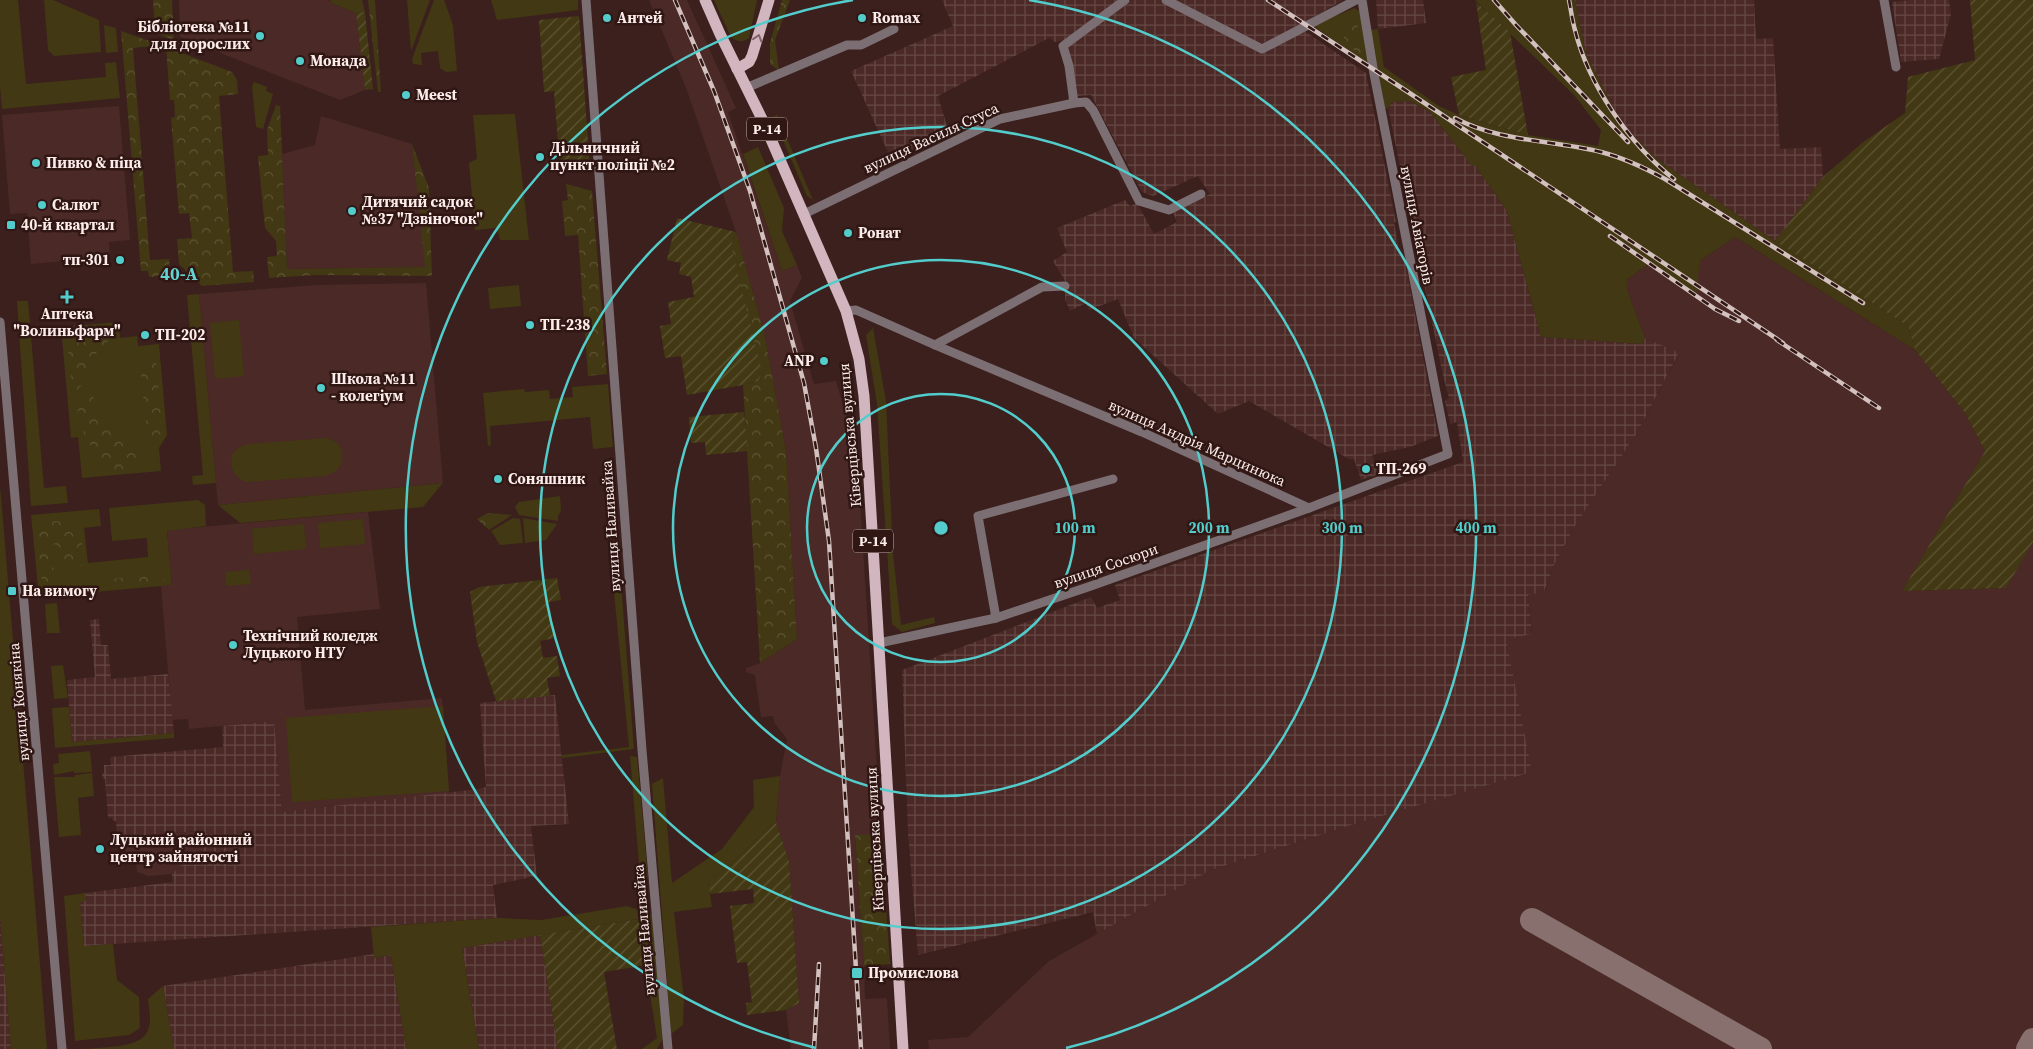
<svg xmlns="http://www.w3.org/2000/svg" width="2033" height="1049" viewBox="0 0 2033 1049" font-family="'Source Serif 4',serif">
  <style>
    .built { fill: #4b2926 }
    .industrial { fill: url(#industrial-grid) }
    .green { fill: #423813 }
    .forest { fill: url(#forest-crowns) }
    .garden { fill: url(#garden-furrows) }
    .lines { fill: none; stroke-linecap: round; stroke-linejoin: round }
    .taxiway { stroke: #87706e; stroke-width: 24 }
    .minor { stroke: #7c6f74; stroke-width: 9 }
    .major { stroke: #d1b5bf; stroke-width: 11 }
    .rail-casing { stroke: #d3c1bf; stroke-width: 4.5 }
    .rail { stroke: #301714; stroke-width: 2.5; stroke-dasharray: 8; stroke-linecap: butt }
    .oneway { stroke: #80666a }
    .ring { fill: none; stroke: #52cdcc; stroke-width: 2.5 }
    .poi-dot { fill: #52cdcc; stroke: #301714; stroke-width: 2 }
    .labels { text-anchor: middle; stroke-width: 5; stroke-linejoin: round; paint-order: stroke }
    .shield { fill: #301714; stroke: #bfadaa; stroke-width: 1 }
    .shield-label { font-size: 14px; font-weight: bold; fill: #fcedeb }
    .poi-label { font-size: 15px; font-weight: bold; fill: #fcedeb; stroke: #301714; text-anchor: start }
    .street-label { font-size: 15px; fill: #fcedeb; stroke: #301714 }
    .quarter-label { font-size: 18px; font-weight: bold; fill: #66d3d2; stroke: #301714 }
    .centre { fill: #52cdcc; stroke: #301714; stroke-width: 2.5 }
    .ring-label { font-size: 15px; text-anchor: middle; font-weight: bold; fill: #52cdcc; stroke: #301714; stroke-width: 5; stroke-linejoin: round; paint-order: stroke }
  </style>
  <defs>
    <pattern id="industrial-grid" width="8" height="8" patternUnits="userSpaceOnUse" patternTransform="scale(1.25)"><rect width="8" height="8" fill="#4b2926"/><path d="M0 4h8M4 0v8" fill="none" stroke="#664846"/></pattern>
    <pattern id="forest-crowns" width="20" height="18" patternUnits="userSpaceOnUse" patternTransform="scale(1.25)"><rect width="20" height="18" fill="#423813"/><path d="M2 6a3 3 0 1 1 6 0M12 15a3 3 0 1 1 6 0" fill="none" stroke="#5e5536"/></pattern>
    <pattern id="garden-furrows" width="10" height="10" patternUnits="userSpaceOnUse" patternTransform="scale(1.25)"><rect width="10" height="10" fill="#423813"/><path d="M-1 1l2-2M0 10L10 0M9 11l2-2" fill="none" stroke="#5e5536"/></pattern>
  </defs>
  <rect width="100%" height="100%" fill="#3b201d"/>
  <g class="built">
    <polygon points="179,0 329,0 331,3 356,13 365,90 340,100 180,37"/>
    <polygon points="649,0 687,0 736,108 728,112 782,271 797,265 802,278 790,301 814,384 836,381 857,452 881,834 855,836 864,966 865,999 887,998 890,1049 791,1049 786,1010 799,1003 789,861 776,822 780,776 787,739 775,724 773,716 761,717 755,675 746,672 746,668 760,663 797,639 786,451 764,332 736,232 686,88"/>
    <polygon points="119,106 130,240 109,242 110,257 31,264 27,213 10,214 2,115"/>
    <polygon points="321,116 412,144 426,267 287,269 282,154 315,145"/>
    <polygon points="1735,237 1915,350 1965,413 1985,451 1902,591 2006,588 2033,542 2033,1049 929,1049 928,1040 968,1037 1049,961 1211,870 1361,822 1506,639 1532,633 1528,595 1545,591 1555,563 1576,524 1637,433 1679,354 1645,338 1627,289 1627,280 1648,264 1700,261"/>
    <polygon points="426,283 443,483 218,505 199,294 317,285"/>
    <polygon points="368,512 380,609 297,617 305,710 442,698 449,793 282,812 274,721 189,729 188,719 172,720 161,586 172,584 167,530"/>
    <polygon points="197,831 198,848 172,874 148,876 137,872 136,859 127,860 124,838"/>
  </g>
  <g class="industrial">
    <polygon points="942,0 1120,0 1066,40 1055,42 1049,38 938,96 949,133 892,161 851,71 953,26"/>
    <polygon points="1132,0 1160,0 1260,53 1294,33 1306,32 1366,73 1396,222 1394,222 1400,254 1405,261 1438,436 1410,447 1372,455 1377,471 1376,475 1361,480 1354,459 1349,459 1249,401 1218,414 1134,338 1118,299 1089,310 1086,303 1070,311 1065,299 1065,281 1053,261 1067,252 1057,228 1125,200 1130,206 1137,203 1154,234 1177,222 1172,211 1210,194 1198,176 1153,196 1142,192 1091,95 1077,96 1067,50 1069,46"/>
    <polygon points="1173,0 1343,0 1274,40 1259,44"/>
    <polygon points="1376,0 1423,0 1426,23 1378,29"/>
    <polygon points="1575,0 1754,0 1756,39 1773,38 1780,149 1821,147 1823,177 1775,241 1657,159 1630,132 1615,111 1586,54"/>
    <polygon points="1910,0 1949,0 1951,14 1939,59 1901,62 1892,2"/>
    <polygon points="1410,101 1430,112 1472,166 1475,165 1507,211 1541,337 1642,344 1645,338 1679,353 1637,433 1576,524 1555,563 1544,592 1528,595 1532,634 1506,639 1532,772 1361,822 1211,870 1097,934 1093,912 918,955 908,833 902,670 1091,597 1097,608 1120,600 1115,585 1463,462 1457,422 1450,424 1445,401 1449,398 1443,376 1388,108 1392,102"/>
    <polygon points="99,619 101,645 108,645 111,679 168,674 174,733 72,742 67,680 95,677 90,620"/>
    <polygon points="555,695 569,824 531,826 537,876 493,885 497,918 84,946 80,903 86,900 85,893 173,882 172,874 198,848 196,831 117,838 116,821 113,821 112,818 108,818 105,779 103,779 102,773 104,773 104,765 111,765 110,757 223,747 222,726 274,721 282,812 478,789 486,787 480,703"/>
    <polygon points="0,916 11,1049 0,1049"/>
    <polygon points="540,935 558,1049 479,1049 462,948"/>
    <polygon points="374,954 375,958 391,955 406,1049 174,1049 163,986"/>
  </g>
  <g class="green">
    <polygon points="0,0 18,0 26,84 106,77 105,63 116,62 120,98 2,109 0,87"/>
    <polygon points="44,0 53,0 99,20 101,52 54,56 48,50"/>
    <polygon points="330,0 362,0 365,12 356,13 331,3"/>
    <polygon points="407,0 430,0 411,51"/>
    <polygon points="434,0 444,0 453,25 457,71 446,72 440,68 438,51 421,53 422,65 413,64 412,59"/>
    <polygon points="491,0 578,0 578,10 497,20"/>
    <path d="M714,0H757L749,38C742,43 738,42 731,37Z"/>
    <polygon points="1475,0 1575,0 1586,54 1615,111 1630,132 1657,159 1775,241 1908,326 1915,350 1735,237 1700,261 1696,299 1648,264 1627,280 1627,289 1645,338 1642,344 1541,337 1507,211 1475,165 1472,166 1430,112 1410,101 1392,102 1388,108 1385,109 1370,30 1378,29 1384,67 1439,106 1459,115 1528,135 1598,146 1601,130 1574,95"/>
    <polygon points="1355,8 1360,12 1370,65 1312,25"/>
    <polygon points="104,25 116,28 118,52 106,53"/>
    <polygon points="254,82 267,87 266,91 273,94 263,129 256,127 252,86"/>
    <polygon points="515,114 529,240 500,240 497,228 475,230 469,163 477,159 473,115"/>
    <polygon points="777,115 813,200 807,196 773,117"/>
    <polygon points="758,147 784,208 782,231 797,265 782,271 743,154"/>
    <polygon points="519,285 521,306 490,309 488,288"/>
    <polygon points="199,294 216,483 193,485 192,476 203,475 187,295"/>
    <polygon points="17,301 28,301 44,488 66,486 68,503 31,506"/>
    <polygon points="239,320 244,376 215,379 210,323"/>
    <polygon points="119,322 120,338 137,336 138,346 159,344 167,435 159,448 161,471 82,478 78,437 71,438 61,327"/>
    <polygon points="873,328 886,401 893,554 901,625 934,617 935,623 902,632 892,624 877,404 866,335"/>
    <polygon points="608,384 613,447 593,449 590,417 490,426 491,445 488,446 483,393 524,389 525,392 549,390 550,399 573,397 572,387"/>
    <path d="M327,438L336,442L342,450L341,465L335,472L325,476L247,482C234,478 229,468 232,455L239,447L248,444Z"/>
    <polygon points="443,483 423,507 240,523 218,505"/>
    <polygon points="0,487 2,508 47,1049 11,1049 0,916"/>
    <polygon points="560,496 561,511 558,516 558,521 519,515 515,507 519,502"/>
    <polygon points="198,500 205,505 206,526 167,531 172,585 39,597 31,515 99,509 101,526 84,528 88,563 148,557 147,538 112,541 109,508"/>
    <polygon points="513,518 520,519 523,543 500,545 491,531"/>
    <polygon points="523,518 557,524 546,540 525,543"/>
    <polygon points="363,519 365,544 320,548 318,523"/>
    <polygon points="304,524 306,549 254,554 252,529"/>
    <polygon points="249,570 251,584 226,586 225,572"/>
    <polygon points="620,571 634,749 562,758 562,755 629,747 612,572"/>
    <polygon points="57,603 60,633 47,633 45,604"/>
    <polygon points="63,665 68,698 54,699 51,666"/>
    <polygon points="443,706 449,791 292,802 286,718"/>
    <polygon points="69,707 72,742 174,733 174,738 55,748 52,708"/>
    <polygon points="90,751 92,772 74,773 74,771 54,775 53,764 59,763 58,754"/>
    <polygon points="630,756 637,757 648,877 641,888"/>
    <polygon points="92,773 94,796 78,798 81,835 59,837 54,777 75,777 75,775"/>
    <polygon points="780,776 776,822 726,869 708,881 712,907 674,912 684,999 683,1025 671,1034 652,784 663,778 672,883 722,849 754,807 753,780"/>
    <polygon points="85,893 86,900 80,903 84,946 113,944 117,980 139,997 140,1028 129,1035 75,1041 64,896"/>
    <polygon points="627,906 655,916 664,1037 657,1049 642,1049 657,1038 638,919 462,948 479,1049 406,1049 391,955 374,958 371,927 497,918 541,920"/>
    <path d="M163,986L174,1049H84C100,1047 142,1049 148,1030C152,1020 149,1009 148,999Z"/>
  </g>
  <g class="forest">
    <polygon points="153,0 172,0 174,40 155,33"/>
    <polygon points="368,0 375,0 381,92 378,92"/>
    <polygon points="782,0 790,0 775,40 779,71 770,64 770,43"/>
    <path d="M1356,18L1358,24L1356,38L1363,56C1346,49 1331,25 1356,18Z"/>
    <polygon points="121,31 152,42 152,46 133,48 150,260 169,259 171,275 149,277 148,271 141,271"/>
    <polygon points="166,47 232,72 237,80 238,94 219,96 233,272 253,271 254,282 202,286 179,264 177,239 192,238 189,213 179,214 171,118 175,117 174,100 170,100"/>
    <polygon points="276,105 280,106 287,269 425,267 412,144 429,188 432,276 317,275 269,278 267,257 277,256 276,241 265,228 258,156 268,155 267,130"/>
    <polygon points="566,184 592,191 607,374 588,376 578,235 565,236 562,201 568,200"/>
    <polygon points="736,232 764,332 786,451 797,639 760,663 743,385 758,381 731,246"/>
    <path d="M109,326L115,331C102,355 89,349 85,382L77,390L72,385L68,348L75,335L91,327Z"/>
    <polygon points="149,356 156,362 163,434 152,436 147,431 140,367 144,358"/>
    <path d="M92,396L100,405L98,422L105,430L120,432L132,437L139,450L135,464L123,471H111C99,461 68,417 81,402C83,399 89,398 92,396Z"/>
    <polygon points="488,513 512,515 489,530 477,519"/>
    <path d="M55,521C84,523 84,541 82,566H64L60,548L55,544L50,546L52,565L59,578L54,586H48L42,581L36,533L40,525Z"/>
    <polygon points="159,571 165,576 165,583 94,589 95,585 102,581"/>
    <polygon points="881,834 890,964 864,966 855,835"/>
  </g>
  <g class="garden">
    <polygon points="1970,0 2033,0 2033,542 2006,588 1902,591 1985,451 1965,413 1915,350 1908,326 1775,241 1823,177 1862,143 1905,113 1908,77 1975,60"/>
    <polygon points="1476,2 1510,32 1528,135 1459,115 1451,77 1486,70"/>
    <polygon points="365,12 373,89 365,90 356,13"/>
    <polygon points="579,16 590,169 560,170 554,91 544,92 539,20"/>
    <polygon points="677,218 736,232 731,246 762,372 758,381 743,385 687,395 681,356 665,358 660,326 671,324 668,302 694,297 691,277 679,274 681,263 667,260"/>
    <polygon points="744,412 748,451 706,455 705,442 691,443 689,417"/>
    <polygon points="557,578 561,600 549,602 555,638 540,641 543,658 557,656 560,676 547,678 550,696 496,701 477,642 470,592 479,587"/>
    <polygon points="776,822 789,861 799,1003 786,1010 747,1015 746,1003 752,1002 747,962 737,963 730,906 754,903 753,889 710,894 708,881 726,869"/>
    <polygon points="639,919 646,965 604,972 617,1049 558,1049 540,935"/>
  </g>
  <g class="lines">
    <g class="taxiway">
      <polyline points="1532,920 1760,1049"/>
      <polyline points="2028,1049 2033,1040"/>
    </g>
    <g class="minor">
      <polyline points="586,0 642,750 668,1049"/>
      <polyline points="1166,0 1262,49 1356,0"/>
      <polyline points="1884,0 1896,67"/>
      <polyline points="746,88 847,45 861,45 894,29"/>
      <polyline points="1074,103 1086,102 1093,110 1139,201 1169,210 1201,194"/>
      <polyline points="804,214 1000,119 1074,103 1069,66 1063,46 1125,0"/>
      <polyline points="846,311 856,310 935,345 1142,432 1309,508 1448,454 1374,74 1362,0"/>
      <polyline points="0,322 62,1049"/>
      <polyline points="935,345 1042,287 1065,286"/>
      <polyline points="996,618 978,516 1113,479"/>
      <polyline points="879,643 996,618 1091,586 1309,508"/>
    </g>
    <g class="major">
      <polyline points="705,0 720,34 763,121 846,311 859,359 864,396 903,1049"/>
      <polyline points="737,69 749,62 752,56 769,0"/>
    </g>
    <defs>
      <g id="rail">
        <polyline points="675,0 714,91 750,191 804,383 816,448 829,541 861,1049"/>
        <polyline points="1268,0 1411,94 1783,343"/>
        <polyline points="1494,0 1516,25 1628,142"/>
        <path d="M1569,0C1571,10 1572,20 1575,30C1588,84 1630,145 1674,179"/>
        <path d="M1455,118C1499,142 1553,140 1601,152C1624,158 1645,168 1665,179L1863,303"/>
        <polyline points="1610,236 1715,309 1739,321"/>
        <polyline points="1777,340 1879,408"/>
        <polyline points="814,1049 819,964"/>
      </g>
    </defs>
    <use href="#rail" class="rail-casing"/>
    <use href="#rail" class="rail"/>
  </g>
  <defs><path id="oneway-chevron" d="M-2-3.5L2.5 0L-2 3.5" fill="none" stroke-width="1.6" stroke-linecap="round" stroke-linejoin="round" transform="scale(1.25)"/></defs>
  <use class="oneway" href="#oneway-chevron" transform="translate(758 38) rotate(-73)"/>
  <g class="ring">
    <circle cx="941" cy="528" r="134"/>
    <circle cx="941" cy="528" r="268"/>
    <circle cx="941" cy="528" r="401"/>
    <path d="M816 1048A535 535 0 0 1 853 0M1029 0A535 535 0 0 1 1066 1048"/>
  </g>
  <g class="poi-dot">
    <circle cx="607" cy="18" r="5"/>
    <circle cx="862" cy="18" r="5"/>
    <circle cx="260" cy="36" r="5"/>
    <circle cx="300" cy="61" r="5"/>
    <circle cx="406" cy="95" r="5"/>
    <circle cx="540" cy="157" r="5"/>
    <circle cx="36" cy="163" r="5"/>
    <circle cx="42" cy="205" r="5"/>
    <circle cx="352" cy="211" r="5"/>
    <rect x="6" y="220" width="10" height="10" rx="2.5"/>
    <circle cx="848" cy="233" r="5"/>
    <circle cx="120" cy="260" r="5"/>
    <path d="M64.5 289.5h5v5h5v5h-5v5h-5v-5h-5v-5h5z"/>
    <circle cx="530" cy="325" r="5"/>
    <circle cx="145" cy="335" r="5"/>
    <circle cx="824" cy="361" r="5"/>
    <circle cx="321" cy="388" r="5"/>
    <circle cx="1366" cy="469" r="5"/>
    <circle cx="498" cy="479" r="5"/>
    <rect x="7" y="586" width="10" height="10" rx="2.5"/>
    <circle cx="233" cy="645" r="5"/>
    <circle cx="100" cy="849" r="5"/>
    <rect x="851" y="967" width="12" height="12" rx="2.5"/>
  </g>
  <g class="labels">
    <g class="shield">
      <rect x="747" y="117.5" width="40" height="23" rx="4"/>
      <rect x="853" y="529.5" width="40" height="23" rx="4"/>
    </g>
    <g class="shield-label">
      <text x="767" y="134">Р-14</text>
      <text x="873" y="546">Р-14</text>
    </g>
    <g class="poi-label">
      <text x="617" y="23">Антей</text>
      <text x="872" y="23">Romax</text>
      <text x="250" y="32" text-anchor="end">Бібліотека №11<tspan x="250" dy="17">для дорослих</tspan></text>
      <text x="310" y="66">Монада</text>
      <text x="416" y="100">Meest</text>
      <text x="550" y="153">Дільничний<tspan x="550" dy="17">пункт поліції №2</tspan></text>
      <text x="46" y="168">Пивко &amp; піца</text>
      <text x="362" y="207">Дитячий садок<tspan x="362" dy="17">№37 "Дзвіночок"</tspan></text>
      <text x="52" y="210">Салют</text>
      <text x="21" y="230">40-й квартал</text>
      <text x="858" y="238">Ронат</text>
      <text x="110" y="265" text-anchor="end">тп-301</text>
      <text x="67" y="319" text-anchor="middle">Аптека<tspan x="67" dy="17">"Волиньфарм"</tspan></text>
      <text x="540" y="330">ТП-238</text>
      <text x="155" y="340">ТП-202</text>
      <text x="814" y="366" text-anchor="end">ANP</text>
      <text x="331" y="384">Школа №11<tspan x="331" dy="17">- колегіум</tspan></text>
      <text x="1376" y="474">ТП-269</text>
      <text x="508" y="484">Соняшник</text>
      <text x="22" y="596">На вимогу</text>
      <text x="243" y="641">Технічний коледж<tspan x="243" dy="17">Луцького НТУ</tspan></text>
      <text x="110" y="845">Луцький районний<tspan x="110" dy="17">центр зайнятості</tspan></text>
      <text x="868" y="978">Промислова</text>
    </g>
    <g class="street-label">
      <text transform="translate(931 138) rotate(-25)" y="5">вулиця Василя Стуса</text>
      <text transform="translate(1417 225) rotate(79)" y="5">вулиця Авіаторів</text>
      <text transform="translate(850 435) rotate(-95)" y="5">Ківерцівська вулиця</text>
      <text transform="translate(1197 443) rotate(24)" y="5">вулиця Андрія Марцинюка</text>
      <text transform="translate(611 526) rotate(-94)" y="5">вулиця Наливайка</text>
      <text transform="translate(1106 566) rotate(-19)" y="5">вулиця Сосюри</text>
      <text transform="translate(19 702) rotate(-95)" y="5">вулиця Конякіна</text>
      <text transform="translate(875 839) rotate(-93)" y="5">Ківерцівська вулиця</text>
      <text transform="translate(644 930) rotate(-95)" y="5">вулиця Наливайка</text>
    </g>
    <g class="quarter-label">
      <text x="179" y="280">40-А</text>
    </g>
  </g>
  <circle cx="941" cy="528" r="8" class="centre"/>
  <g class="ring-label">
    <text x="1075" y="533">100 m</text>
    <text x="1209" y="533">200 m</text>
    <text x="1342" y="533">300 m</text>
    <text x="1476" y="533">400 m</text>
  </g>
</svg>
